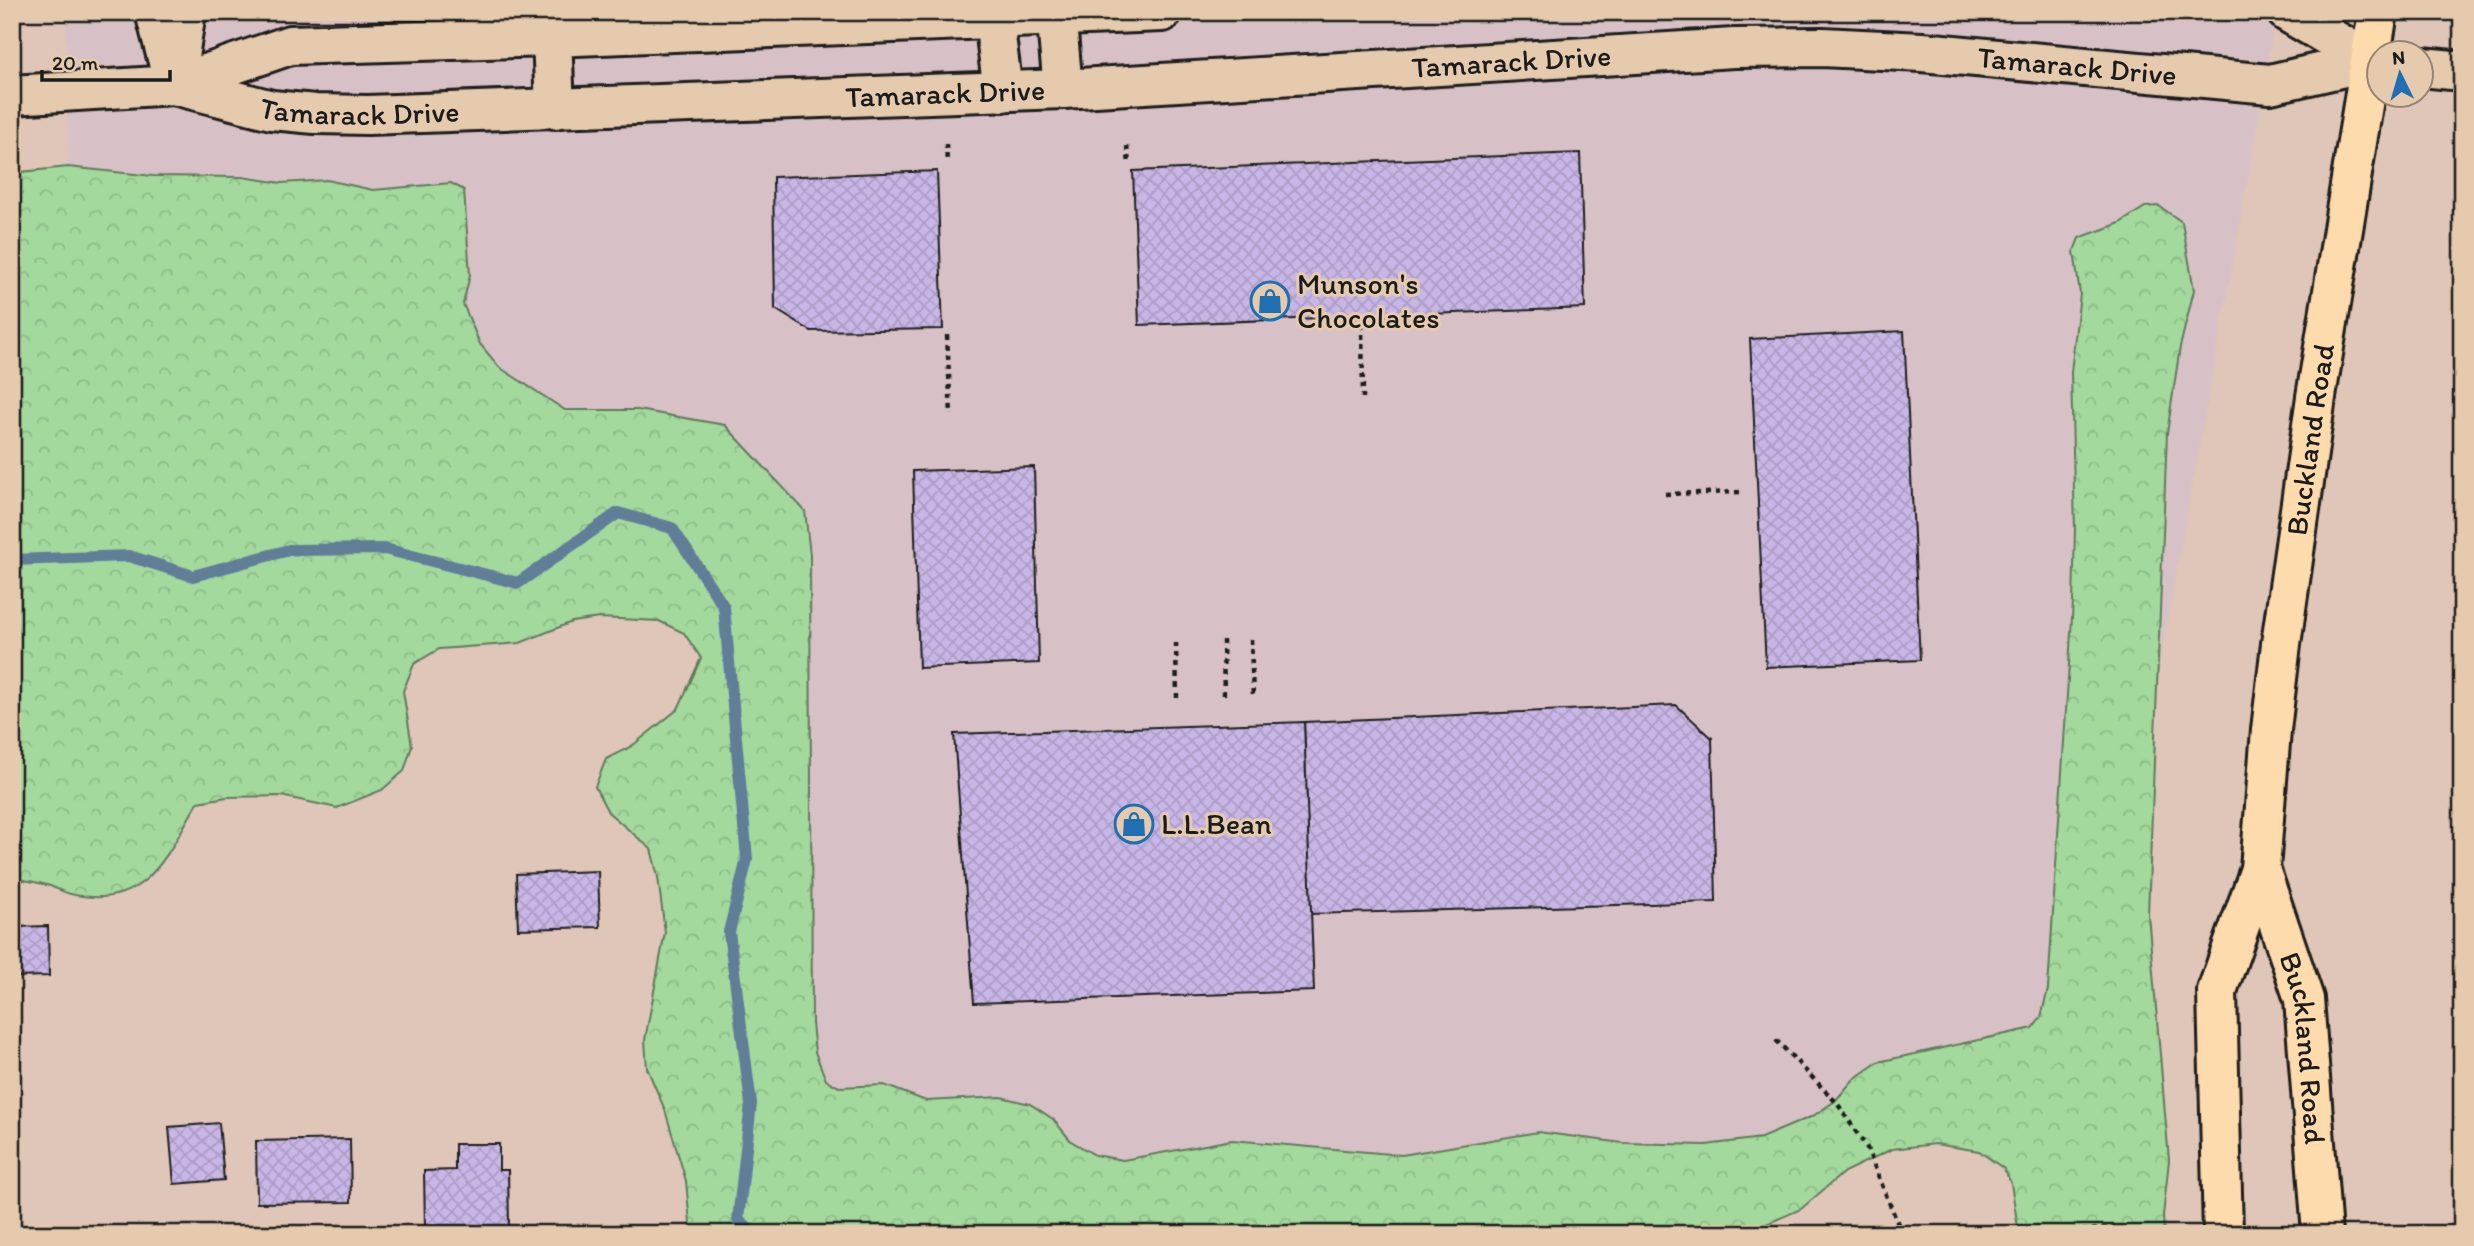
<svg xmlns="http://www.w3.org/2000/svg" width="2474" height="1246" viewBox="0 0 2474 1246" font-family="Itim,sans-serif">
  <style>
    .built { fill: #d8c1c6 }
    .forest { fill: url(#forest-crowns); stroke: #607a5c; stroke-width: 2 }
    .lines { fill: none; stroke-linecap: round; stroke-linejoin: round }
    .stream { stroke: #617e98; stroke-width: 12 }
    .building { fill: url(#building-cross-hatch); stroke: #1c1c1c; stroke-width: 2 }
    .minor-casing { stroke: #1c1c1c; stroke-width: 44 }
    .major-casing { stroke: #1c1c1c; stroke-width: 44 }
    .path { stroke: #1c1c1c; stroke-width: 4.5; stroke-dasharray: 5 5; stroke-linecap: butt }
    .minor { stroke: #e5caad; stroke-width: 38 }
    .major { stroke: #fedbac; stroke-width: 38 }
    .labels { text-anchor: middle; stroke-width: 6; stroke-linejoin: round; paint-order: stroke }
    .street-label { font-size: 30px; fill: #1c1c1c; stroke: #e5caad }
    .poi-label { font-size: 30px; fill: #1c1c1c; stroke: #e5caad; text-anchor: start }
  </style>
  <defs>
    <pattern id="forest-crowns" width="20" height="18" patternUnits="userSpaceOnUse" patternTransform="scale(1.75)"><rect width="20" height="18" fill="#a3d99d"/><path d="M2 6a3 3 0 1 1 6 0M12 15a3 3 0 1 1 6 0" fill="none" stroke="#8cba87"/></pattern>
    <pattern id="building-cross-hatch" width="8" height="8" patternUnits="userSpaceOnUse" patternTransform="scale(1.75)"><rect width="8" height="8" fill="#c8b6e6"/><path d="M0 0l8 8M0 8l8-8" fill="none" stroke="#ab9cc5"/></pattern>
  </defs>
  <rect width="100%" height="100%" fill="#dfc6b8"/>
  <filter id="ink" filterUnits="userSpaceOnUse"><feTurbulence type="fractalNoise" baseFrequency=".0143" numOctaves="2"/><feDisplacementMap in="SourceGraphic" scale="14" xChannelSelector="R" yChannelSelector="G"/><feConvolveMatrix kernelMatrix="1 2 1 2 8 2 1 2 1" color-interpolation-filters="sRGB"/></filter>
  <g filter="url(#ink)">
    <polygon class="built" points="66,12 2276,12 2247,185 2157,678 2167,433 2180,347 2194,290 2145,207 2120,223 2080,238 2074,251 2080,294 2071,372 2075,530 2073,602 2048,989 2041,1017 2033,1028 1878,1062 1854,1079 1835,1101 1813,1116 1761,1138 1706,1145 1623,1143 1538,1132 1402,1155 1232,1140 1123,1160 1095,1155 1071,1141 1053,1119 1030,1104 1001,1097 926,1101 884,1085 839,1087 826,1081 815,1052 812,1023 810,555 638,410 565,410 499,367 480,344 463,304 470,275 464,190 451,184 373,190 327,180 282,183 242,177 153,176 68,167"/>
    <path class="forest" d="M68,167L153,176L242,177L282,183L327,180L373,190L451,183L464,190L470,275L463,304L480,344L499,367L565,410H638L725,425L805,511L810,555L812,1023L815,1052L826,1080L839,1087L884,1085L926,1101L1001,1097L1030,1104L1053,1119L1071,1141L1095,1155L1123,1160L1232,1140L1402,1155L1538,1132L1623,1143L1706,1145L1761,1138L1813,1116L1835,1101L1854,1079L1878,1062L2033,1028L2041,1017L2048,989L2073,602L2075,530L2071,372L2080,294L2074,251L2079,238L2120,223L2145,207L2159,206L2182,222L2194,290L2180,347L2167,433L2148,914L2169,1160L2163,1216L2164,1234H2019L2011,1183L2004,1169L1979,1151L1935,1144L1892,1149L1844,1172L1801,1209L1746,1233L1734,1234H691L686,1181L665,1110L647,1068L645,1040L665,932L658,877L651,849L608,812L595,787L606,759L632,746L678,709L701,658L684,633L659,621L599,618L572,622L520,643L439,649L414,664L403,691L412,746L404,771L382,790L337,808L281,796L227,797L198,802C167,854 148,909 75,895C66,894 58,889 50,886C38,882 25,880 12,878V173Z"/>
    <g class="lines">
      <polyline class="stream" points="12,560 129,556 193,576 289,550 385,549 518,583 618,513 672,528 724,607 747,859 729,932 751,1104 738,1220 754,1234"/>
    </g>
    <g class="building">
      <polygon points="1580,153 1585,308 1139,325 1133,171"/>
      <polygon points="937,171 943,329 811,331 775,309 773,177"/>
      <polygon points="1904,331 1920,660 1766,667 1750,339"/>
      <polygon points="1034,467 1039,663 919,668 913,471"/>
      <polygon points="1676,705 1712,738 1716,902 1310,914 1304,722"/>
      <polygon points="1304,722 1314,991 974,1003 954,734"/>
      <polygon points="598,871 600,927 518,929 516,874"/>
      <polygon points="48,926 49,976 12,977 12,927"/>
      <polygon points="219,1123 224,1180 174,1184 169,1127"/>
      <polygon points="350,1139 351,1202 257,1203 256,1141"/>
      <polygon points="455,1144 499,1144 499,1170 508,1170 509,1227 425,1228 424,1171 455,1170"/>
    </g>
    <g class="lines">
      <defs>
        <g id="minor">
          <polyline points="155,12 174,85"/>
          <polyline points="993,12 1003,92"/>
          <polyline points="1056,12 1063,89"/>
          <polyline points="2287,12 2370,61"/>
          <polyline points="552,37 555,109"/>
          <polyline points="2422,67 2462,71"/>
          <polyline points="177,69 186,12"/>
          <path id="s1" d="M174,85L272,110L315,114L368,115L1063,89L1734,48L1822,47L1922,52L2270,84L2370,61L2380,62"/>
          <polyline points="12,95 174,85 290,45 552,37 1162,12"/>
        </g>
        <g id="major">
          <path id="s2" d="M2260,869L2304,999L2322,1234"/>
          <path id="s3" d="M2223,1234L2217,991L2260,869L2271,730L2281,644L2316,397L2378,12"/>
        </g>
      </defs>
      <use href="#minor" class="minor-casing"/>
      <use href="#major" class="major-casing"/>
      <g class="path">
        <polyline points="946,144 947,163"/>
        <polyline points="1127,146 1129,164"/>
        <polyline points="1362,324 1363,398"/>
        <polyline points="947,335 951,415"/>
        <polyline points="1665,494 1743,492"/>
        <polyline points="1251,639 1253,698"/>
        <polyline points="1223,640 1224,699"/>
        <polyline points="1176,643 1177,699"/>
        <polyline points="1776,1040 1837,1103 1867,1148 1902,1234"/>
        <polyline points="2052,1234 2112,1228 2122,1234"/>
      </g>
      <use href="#minor" class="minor"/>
      <use href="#major" class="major"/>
    </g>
  </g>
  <defs>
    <symbol id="shop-ring" viewBox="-11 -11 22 22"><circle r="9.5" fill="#e5caad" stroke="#1f6fb2" stroke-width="1.5"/><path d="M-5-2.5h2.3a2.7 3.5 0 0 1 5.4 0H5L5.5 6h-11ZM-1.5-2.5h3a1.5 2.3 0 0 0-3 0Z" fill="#1f6fb2"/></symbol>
  </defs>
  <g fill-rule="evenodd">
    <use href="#shop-ring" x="1248" y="279" width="44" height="44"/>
    <use href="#shop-ring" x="1112" y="802" width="44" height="44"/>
  </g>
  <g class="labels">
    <g class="street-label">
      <text dy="10" stroke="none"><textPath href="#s1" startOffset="1342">Tamarack Drive</textPath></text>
      <text dy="10" stroke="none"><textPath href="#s1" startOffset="1909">Tamarack Drive</textPath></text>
      <text dy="10" stroke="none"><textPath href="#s1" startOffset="775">Tamarack Drive</textPath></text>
      <text dy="10" stroke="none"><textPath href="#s1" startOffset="189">Tamarack Drive</textPath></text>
      <text dy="10" stroke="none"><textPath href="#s3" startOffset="805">Buckland Road</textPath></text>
      <text dy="10" stroke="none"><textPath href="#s2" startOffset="186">Buckland Road</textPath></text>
    </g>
    <g class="poi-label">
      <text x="1297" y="294">Munson's<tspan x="1297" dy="34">Chocolates</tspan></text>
      <text x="1161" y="834">L.L.Bean</text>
    </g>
  </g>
  <rect width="2474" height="1246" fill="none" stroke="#e5caad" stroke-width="42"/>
  <rect x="21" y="21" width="2432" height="1204" fill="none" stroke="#1c1c1c" stroke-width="2.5" filter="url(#ink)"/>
  <g transform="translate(2400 74) rotate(355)"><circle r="33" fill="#e5caad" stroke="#958473" stroke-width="2"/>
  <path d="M0-5L12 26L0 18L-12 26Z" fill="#1f6fb2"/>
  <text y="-10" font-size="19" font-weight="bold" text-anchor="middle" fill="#1c1c1c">N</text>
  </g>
  <path d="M42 70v10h128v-10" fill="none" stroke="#1c1c1c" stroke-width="3.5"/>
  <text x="52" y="70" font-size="21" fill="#1c1c1c" stroke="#e5caad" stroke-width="5" paint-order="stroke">20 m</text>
</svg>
